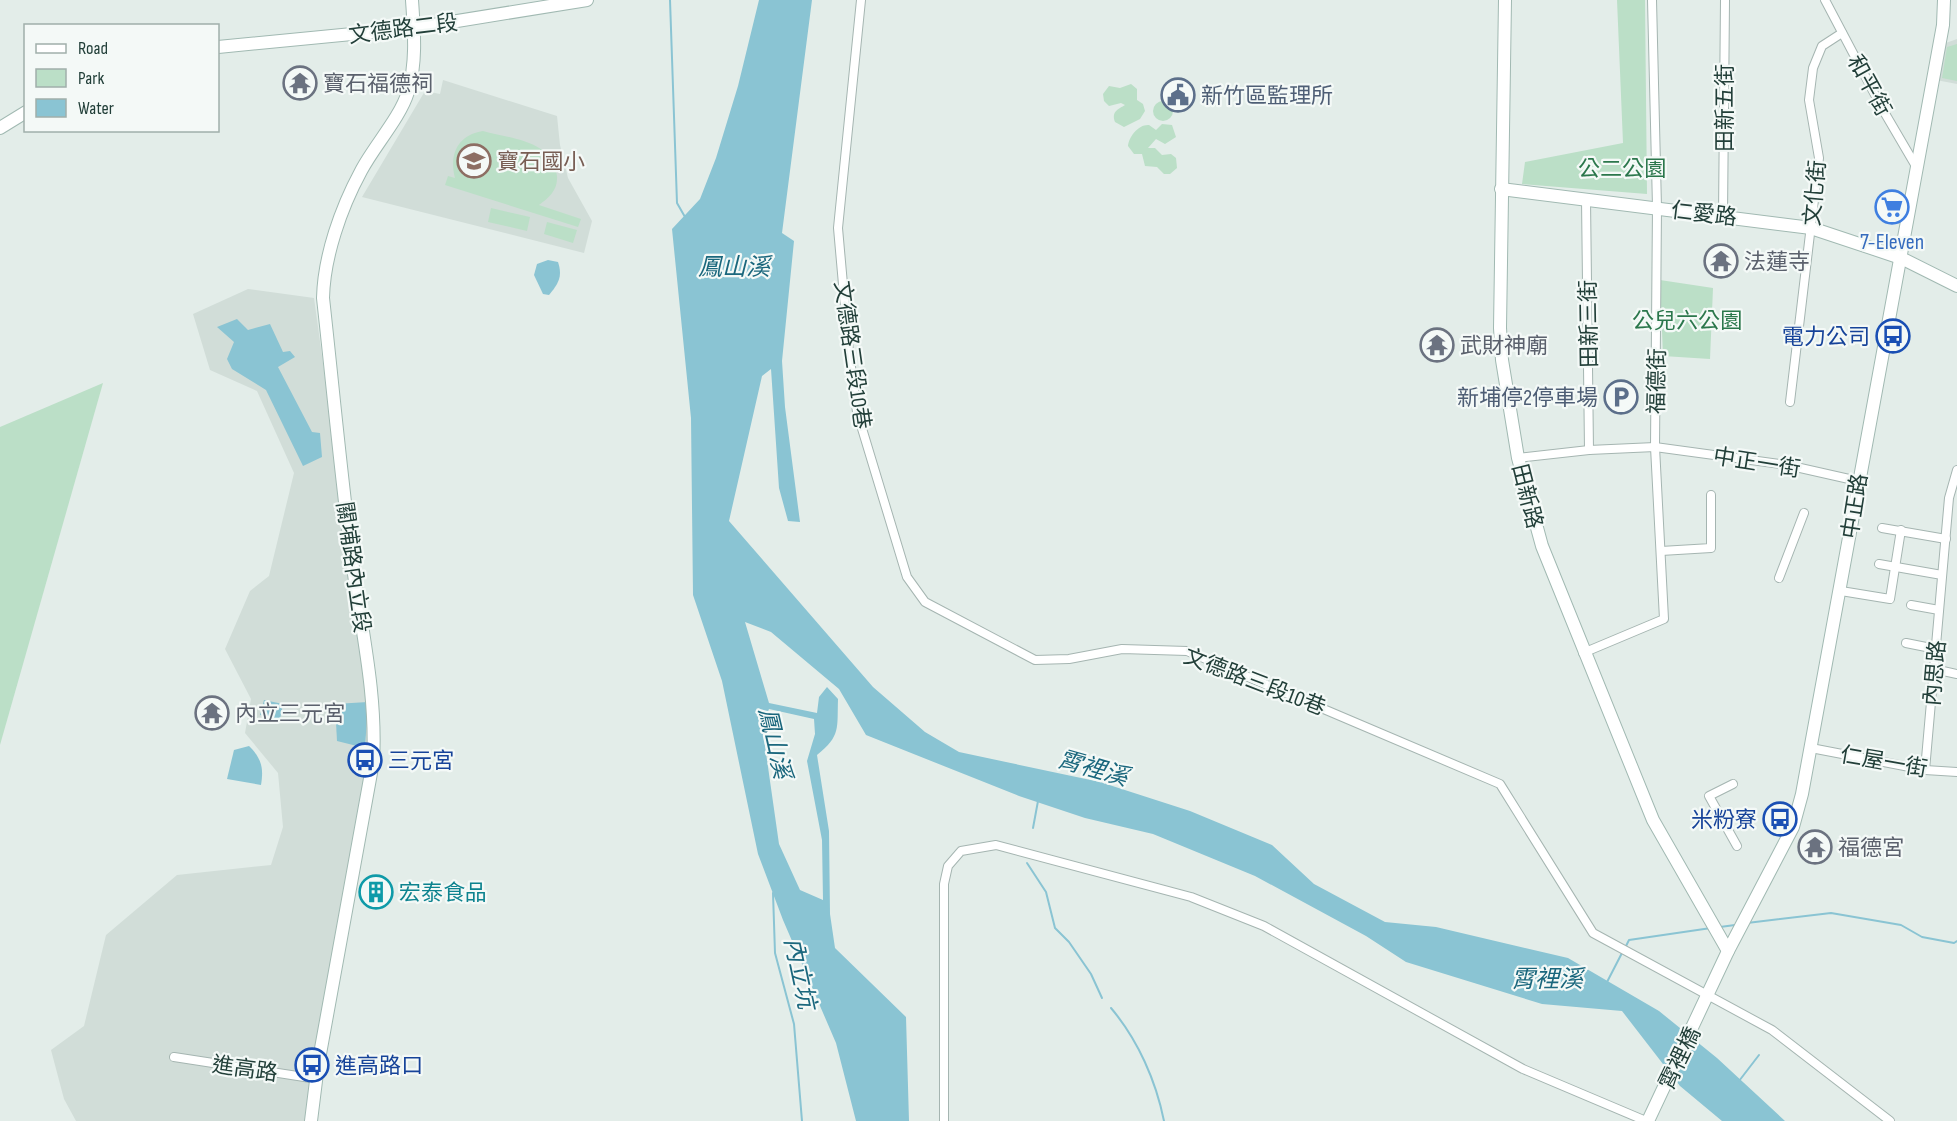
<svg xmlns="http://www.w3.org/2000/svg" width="1957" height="1121" viewBox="0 0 1957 1121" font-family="'Sofia Sans Condensed','Noto Sans TC',sans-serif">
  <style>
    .built { fill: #d1ddd8 }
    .green { fill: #bbdfc7 }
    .water { fill: #8ac4d3; fill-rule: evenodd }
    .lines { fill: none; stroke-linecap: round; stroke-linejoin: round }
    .stream { stroke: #8ac4d3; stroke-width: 2 }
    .street-casing { stroke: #a5b5b1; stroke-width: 10 }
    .secondary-casing { stroke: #a1b9b2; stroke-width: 14 }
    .street { stroke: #fff; stroke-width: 8 }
    .secondary { stroke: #fff; stroke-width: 12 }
    .labels { text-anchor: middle; stroke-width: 4.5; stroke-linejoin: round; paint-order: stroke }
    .street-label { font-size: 22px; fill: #223f39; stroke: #f4f9f7 }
    .worship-label { font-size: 22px; fill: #5b616d; stroke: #f4f9f7; text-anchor: start }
    .service-label { font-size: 22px; fill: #4e5e75; stroke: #f4f9f7; text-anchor: start }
    .education-label { font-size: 22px; fill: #785e54; stroke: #f4f9f7; text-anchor: start }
    .park-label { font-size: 22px; fill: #2b774c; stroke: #f4f9f7 }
    .shop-label { font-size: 22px; fill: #366cbe; stroke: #f4f9f7 }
    .transit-label { font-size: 22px; fill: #164399; stroke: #f4f9f7; text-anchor: end }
    .culture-label { font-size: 22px; fill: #0d838f; stroke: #f4f9f7; text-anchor: start }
    .water-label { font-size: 24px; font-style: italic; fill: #1a677d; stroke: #f4f9f7 }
  </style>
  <rect width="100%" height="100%" fill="#e3ede9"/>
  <g class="built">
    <polygon points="1957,39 1957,84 1936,80 1943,44"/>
    <polygon points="443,80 557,116 560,145 568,178 592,221 584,253 362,197 425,91 440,94"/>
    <polygon points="248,289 314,298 369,697 371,740 311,1121 76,1121 64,1099 51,1050 84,1026 106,935 177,875 271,865 283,827 278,773 245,733 251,699 225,649 250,591 269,576 294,473 257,391 210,370 193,314"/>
  </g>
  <g class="green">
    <polygon points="1617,0 1645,0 1647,194 1522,184 1525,162 1623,143"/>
    <polygon points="1957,44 1957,81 1942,78 1947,47"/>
    <path d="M1131,84L1137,89V100L1143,104L1145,111L1140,119L1124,127L1115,122C1111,111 1119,109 1125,105L1121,103L1109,106L1104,101L1103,94L1109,86L1120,88Z"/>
    <circle cx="1163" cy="111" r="10"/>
    <path d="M1162,124L1172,125L1176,137L1165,144L1156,139L1148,148H1155L1162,155L1171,154L1176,158L1177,168L1170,174H1164L1157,167L1145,166L1142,154H1134L1128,146C1129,136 1139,124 1149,125L1156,130Z"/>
    <path d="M483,131C511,139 553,140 557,176C558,190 549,198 539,205L581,219L578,227L445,185L448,176L455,178C449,155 457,135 483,131Z"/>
    <polygon points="491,208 530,217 527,231 488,222"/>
    <polygon points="547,222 577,230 573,243 544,234"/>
    <polygon points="1660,280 1713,288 1710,359 1663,356"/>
    <polygon points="103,383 0,745 0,427"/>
  </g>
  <g class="water">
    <path d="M759,0H812L782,233L794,241L782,361L785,407L800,522L788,521L779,488L771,369L762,376L729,521L873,687L925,732L959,752L1100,782L1190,811L1272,845L1314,884L1385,922L1436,927L1568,958L1659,1011L1717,1058L1785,1121H1722L1680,1086L1622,1011L1542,1004L1406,962L1366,936L1255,876L1153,834L1085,818L1019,796L866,735L839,689L771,632L745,622L769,703L817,713L819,697L827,687L838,699C837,728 841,736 817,755L829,831L830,914L835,948L906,1017L909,1121H856L836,1043L783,920L758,854L722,681L693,595L691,418L672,229L700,199L716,158L738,86ZM769,709L814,719L815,734L807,761L822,840L823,900L800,890L779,844L762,725Z"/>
    <path d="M548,260L558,262C563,277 558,284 549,295L543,294L534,275L537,264Z"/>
    <polygon points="237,319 248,330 270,324 283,352 290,351 295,357 278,367 312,432 320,433 322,457 303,466 266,390 232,369 227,359 234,342 217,327"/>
    <polygon points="264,700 283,704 280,719 260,715"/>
    <polygon points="368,702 365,748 337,741 335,704"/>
    <path d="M249,746C261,758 264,767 261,785L227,779L234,750Z"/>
  </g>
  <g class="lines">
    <g class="stream">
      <polyline points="670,0 677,203 685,217"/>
      <polyline points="1033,828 1038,801"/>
      <polyline points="1027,863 1046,892 1055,928 1069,942 1091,974 1102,998"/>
      <polyline points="773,893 775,953 794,1024 802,1121"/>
      <polyline points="1747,923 1831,913 1901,925 1922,937 1954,943 1957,941"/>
      <polyline points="1720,927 1735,925"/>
      <polyline points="1626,946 1629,940 1711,928"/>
      <polyline points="1606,984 1623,951"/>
      <path d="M1111,1008C1138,1040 1156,1081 1164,1121"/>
      <polyline points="1739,1081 1759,1055"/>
    </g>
    <defs>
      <g id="street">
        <polyline points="861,0 838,228 849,352 857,412 907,577 925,602 1035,660 1069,659 1122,649 1187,651 1500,784 1593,933 1772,1030 1890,1121"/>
        <polyline points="1825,0 1883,110 1917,168"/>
        <polyline points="1586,199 1589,450"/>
        <polyline points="1723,216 1725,0"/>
        <polyline points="1790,402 1819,158 1809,100 1813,68 1822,46 1842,33"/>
        <polyline points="1518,458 1589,450 1655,447 1787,465 1858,481"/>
        <polyline points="1882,528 1946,539"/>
        <polyline points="1661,551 1711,548 1711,495"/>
        <polyline points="1879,564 1942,575"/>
        <polyline points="1779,578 1804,513"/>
        <polyline points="1841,591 1890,599 1901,530"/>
        <polyline points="1911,605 1939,610"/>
        <polyline points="1906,643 1936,649"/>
        <polyline points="1583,653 1664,619 1655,447 1657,207 1652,0"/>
        <polyline points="1934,669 1957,674"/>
        <polyline points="1811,748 1925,770 1957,772"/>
        <polyline points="1925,770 1949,498 1957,470"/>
        <polyline points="1733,784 1709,796 1737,846"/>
        <polyline points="174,1057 317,1079"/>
        <polyline points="944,1121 944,884 948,866 961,851 996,845 1191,897 1264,926 1523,1069 1646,1121"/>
      </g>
      <g id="secondary">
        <polyline points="1505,0 1500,328 1502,360 1518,458 1542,546 1653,820 1728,951"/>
        <polyline points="218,47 414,28 587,0"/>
        <polyline points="0,128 26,112"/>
        <polyline points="1501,189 1811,228 1901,258 1957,286"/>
        <path d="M311,1121L318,1065L373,762C377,696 362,632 353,567C341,477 333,388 323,298C324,256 341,208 361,171C374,146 400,118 408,92C417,62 414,30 412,0"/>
        <polyline points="1648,1121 1728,951 1793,827 1802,794 1943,25 1944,0"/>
      </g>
    </defs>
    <use href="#street" class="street-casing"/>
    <use href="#secondary" class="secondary-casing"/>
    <use href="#street" class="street"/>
    <use href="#secondary" class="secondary"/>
  </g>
  <defs>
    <symbol id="temple-ring" viewBox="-11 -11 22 22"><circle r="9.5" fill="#f4f9f7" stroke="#6b7280" stroke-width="1.5"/><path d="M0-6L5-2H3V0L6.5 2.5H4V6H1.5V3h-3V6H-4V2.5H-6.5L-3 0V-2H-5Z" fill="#6b7280"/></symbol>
    <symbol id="civic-ring" viewBox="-11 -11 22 22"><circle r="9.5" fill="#f4f9f7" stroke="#5c6f8a" stroke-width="1.5"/><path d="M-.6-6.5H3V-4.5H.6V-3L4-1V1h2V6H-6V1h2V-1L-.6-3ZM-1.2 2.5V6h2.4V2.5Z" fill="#5c6f8a"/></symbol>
    <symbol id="school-ring" viewBox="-11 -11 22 22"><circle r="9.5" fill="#f4f9f7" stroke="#8d6e63" stroke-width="1.5"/><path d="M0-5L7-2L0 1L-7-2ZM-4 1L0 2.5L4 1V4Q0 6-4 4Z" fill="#8d6e63"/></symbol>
    <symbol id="supermarket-ring" viewBox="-11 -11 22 22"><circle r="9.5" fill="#f4f9f7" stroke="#3f7fe0" stroke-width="1.5"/><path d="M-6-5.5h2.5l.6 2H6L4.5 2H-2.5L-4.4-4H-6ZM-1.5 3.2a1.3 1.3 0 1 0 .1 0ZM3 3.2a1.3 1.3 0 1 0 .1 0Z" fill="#3f7fe0"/></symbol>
    <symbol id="bus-ring" viewBox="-11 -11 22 22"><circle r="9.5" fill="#f4f9f7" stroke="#1a4fb4" stroke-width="1.5"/><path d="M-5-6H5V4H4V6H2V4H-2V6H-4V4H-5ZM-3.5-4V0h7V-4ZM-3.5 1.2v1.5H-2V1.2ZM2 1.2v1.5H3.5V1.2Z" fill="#1a4fb4"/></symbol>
    <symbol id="parking-ring" viewBox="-11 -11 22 22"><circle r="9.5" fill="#f4f9f7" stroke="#5c6f8a" stroke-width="1.5"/><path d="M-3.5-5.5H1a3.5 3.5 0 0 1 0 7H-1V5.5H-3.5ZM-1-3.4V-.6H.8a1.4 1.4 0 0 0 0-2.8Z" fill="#5c6f8a"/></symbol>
    <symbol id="building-ring" viewBox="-11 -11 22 22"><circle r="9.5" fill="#f4f9f7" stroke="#0f9aa8" stroke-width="1.5"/><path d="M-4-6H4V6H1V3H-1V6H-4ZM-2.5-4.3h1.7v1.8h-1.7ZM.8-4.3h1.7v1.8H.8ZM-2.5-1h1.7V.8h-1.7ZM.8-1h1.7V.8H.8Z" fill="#0f9aa8"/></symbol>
  </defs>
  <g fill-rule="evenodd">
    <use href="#temple-ring" x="281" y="64" width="38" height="38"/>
    <use href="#civic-ring" x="1159" y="76" width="38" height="38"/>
    <use href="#school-ring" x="455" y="142" width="38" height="38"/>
    <use href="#supermarket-ring" x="1873" y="188" width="38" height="38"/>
    <use href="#temple-ring" x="1702" y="242" width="38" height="38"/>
    <use href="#bus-ring" x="1874" y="317" width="38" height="38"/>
    <use href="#temple-ring" x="1418" y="326" width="38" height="38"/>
    <use href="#parking-ring" x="1602" y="378" width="38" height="38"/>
    <use href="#temple-ring" x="193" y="694" width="38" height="38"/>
    <use href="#bus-ring" x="346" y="741" width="38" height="38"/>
    <use href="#bus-ring" x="1761" y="800" width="38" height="38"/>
    <use href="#temple-ring" x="1796" y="828" width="38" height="38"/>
    <use href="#building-ring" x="357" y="873" width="38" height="38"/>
    <use href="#bus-ring" x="293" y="1046" width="38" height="38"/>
  </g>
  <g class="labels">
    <g class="street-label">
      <text transform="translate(403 28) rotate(-7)" y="8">文德路二段</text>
      <text transform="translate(1870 85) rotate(61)" y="8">和平街</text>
      <text transform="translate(1724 108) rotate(-90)" y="8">田新五街</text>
      <text transform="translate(1814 193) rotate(-85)" y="8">文化街</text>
      <text transform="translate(1704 213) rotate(7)" y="8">仁愛路</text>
      <text transform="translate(1588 324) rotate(-91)" y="8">田新三街</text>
      <text transform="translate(853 355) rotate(82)" y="8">文德路三段10巷</text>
      <text transform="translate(1656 381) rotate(-89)" y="8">福德街</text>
      <text transform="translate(1757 462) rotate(9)" y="8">中正一街</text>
      <text transform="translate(1528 496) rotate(76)" y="8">田新路</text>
      <text transform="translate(1854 506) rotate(-81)" y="8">中正路</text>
      <text transform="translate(354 567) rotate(82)" y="8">關埔路內立段</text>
      <text transform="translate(1934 673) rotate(-85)" y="8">內思路</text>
      <text transform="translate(1255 681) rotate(21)" y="8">文德路三段10巷</text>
      <text transform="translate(1884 761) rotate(10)" y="8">仁屋一街</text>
      <text transform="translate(1679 1058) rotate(-64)" y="8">霄裡橋</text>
      <text transform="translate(245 1068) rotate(8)" y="8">進高路</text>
    </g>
    <g class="worship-label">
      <text x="323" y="91">寶石福德祠</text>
      <text x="1744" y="269">法蓮寺</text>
      <text x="1460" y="353">武財神廟</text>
      <text x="235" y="721">內立三元宮</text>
      <text x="1838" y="855">福德宮</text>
    </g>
    <g class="service-label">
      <text x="1201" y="103">新竹區監理所</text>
      <text x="1598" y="405" text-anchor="end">新埔停2停車場</text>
    </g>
    <g class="education-label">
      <text x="497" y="169">寶石國小</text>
    </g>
    <g class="park-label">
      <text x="1622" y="176">公二公園</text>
      <text x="1687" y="328">公兒六公園</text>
    </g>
    <g class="shop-label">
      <text x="1892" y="249">7-Eleven</text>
    </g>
    <g class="transit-label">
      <text x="1870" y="344">電力公司</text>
      <text x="388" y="768" text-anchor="start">三元宮</text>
      <text x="1757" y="827">米粉寮</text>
      <text x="335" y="1073" text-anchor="start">進高路口</text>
    </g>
    <g class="culture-label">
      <text x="399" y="900">宏泰食品</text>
    </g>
    <g class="water-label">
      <text x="734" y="275">鳳山溪</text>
      <text transform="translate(775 743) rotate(77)" y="8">鳳山溪</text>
      <text transform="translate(1093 768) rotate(16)" y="8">霄裡溪</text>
      <text transform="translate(800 973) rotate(78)" y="8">內立坑</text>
      <text x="1547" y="987">霄裡溪</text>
    </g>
  </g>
  <rect x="24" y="24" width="195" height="108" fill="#f4f9f7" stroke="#a0afab" stroke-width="1.5"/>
  <rect x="36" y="44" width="30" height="9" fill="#ffffff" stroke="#a0afab" stroke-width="1.5"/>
  <text x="78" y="54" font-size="18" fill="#223f39">Road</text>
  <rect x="36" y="69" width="30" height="18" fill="#bbdfc7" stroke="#a0afab" stroke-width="1.5"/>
  <text x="78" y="84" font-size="18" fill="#223f39">Park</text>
  <rect x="36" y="99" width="30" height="18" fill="#8ac4d3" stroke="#a0afab" stroke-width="1.5"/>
  <text x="78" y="114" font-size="18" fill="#223f39">Water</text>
</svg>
